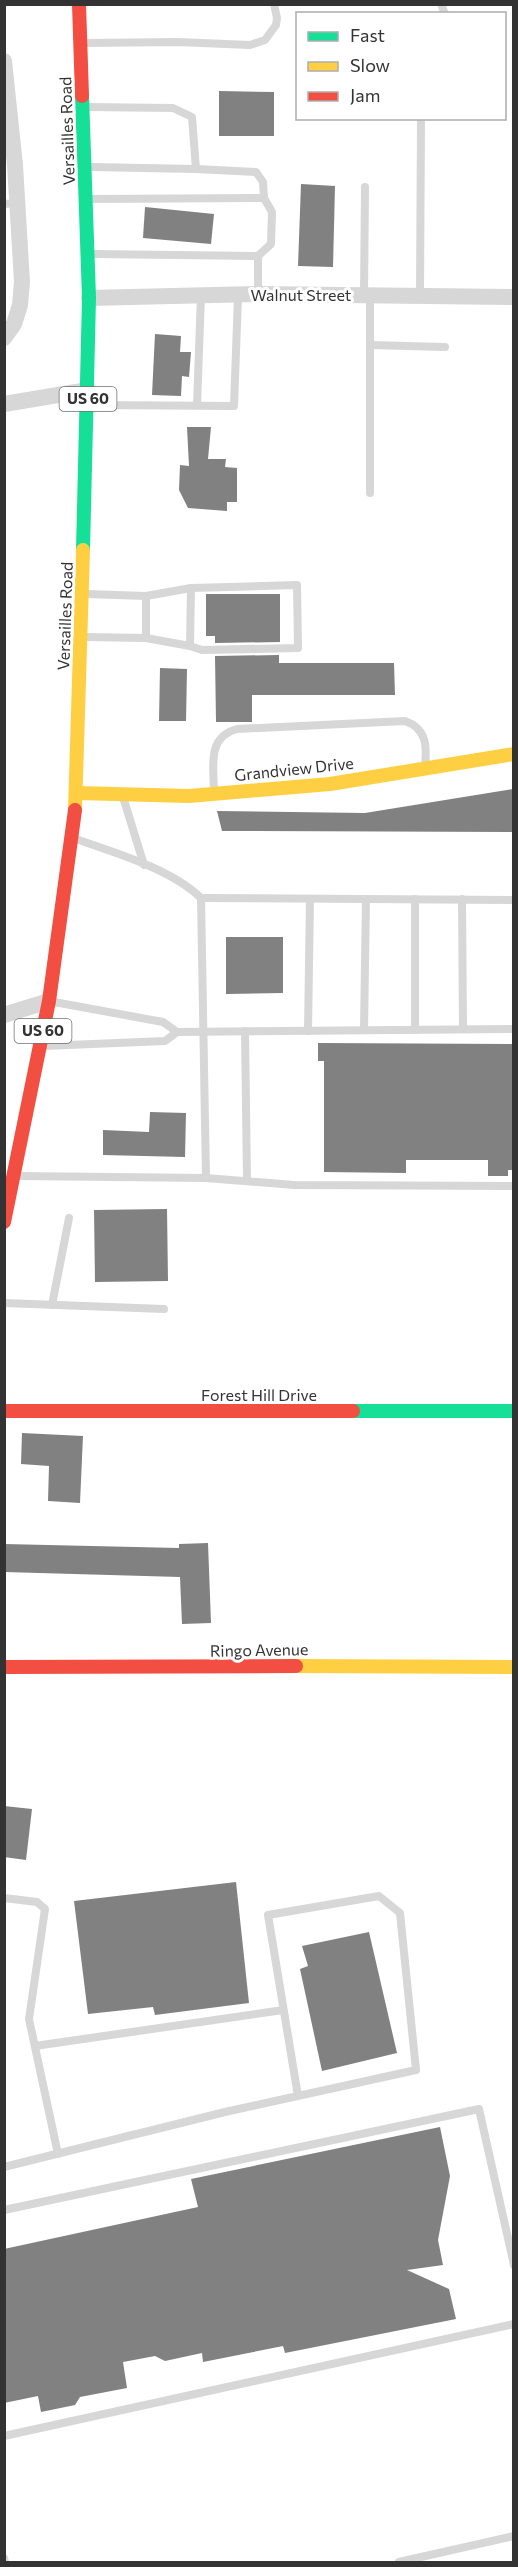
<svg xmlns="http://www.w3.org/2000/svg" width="518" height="2567" viewBox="0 0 518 2567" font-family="Commissioner,sans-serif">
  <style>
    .building { fill: #818181 }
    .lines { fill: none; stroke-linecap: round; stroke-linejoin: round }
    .lane { stroke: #d7d7d7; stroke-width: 8 }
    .street { stroke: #d7d7d7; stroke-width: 16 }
    .fast { stroke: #16e098; stroke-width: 14 }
    .slow { stroke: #ffcf43; stroke-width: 14 }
    .jam { stroke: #f24e42; stroke-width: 14 }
    .labels { text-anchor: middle; stroke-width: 6; stroke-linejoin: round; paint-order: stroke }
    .shield { fill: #fff; stroke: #707070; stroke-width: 1.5 }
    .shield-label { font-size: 15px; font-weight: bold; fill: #333 }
    .street-label { font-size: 16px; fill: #333; stroke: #fff }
  </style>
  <rect width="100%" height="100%" fill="#fff"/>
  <g class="building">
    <polygon points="219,91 274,92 274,136 219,136"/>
    <polygon points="301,184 335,186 333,267 298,266"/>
    <polygon points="145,207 214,214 211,244 143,238"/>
    <polygon points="155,334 181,336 180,352 191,352 189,377 182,376 181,396 152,395"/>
    <polygon points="187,427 211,427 208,459 226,459 225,467 237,468 237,502 227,502 227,511 188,508 179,490 180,465 189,466"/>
    <polygon points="206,594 280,594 280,642 215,643 215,636 206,636"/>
    <polygon points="279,655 279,663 394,663 395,695 252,695 252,722 216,722 215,656"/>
    <polygon points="160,668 187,669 186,721 159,721"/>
    <polygon points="513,789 513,832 222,831 217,811 365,813"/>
    <polygon points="226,937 283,937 283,993 226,994"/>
    <polygon points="318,1043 513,1044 513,1170 508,1170 508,1176 488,1176 488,1160 406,1160 406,1173 324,1172 324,1061 318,1061"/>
    <polygon points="150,1112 186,1113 185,1157 103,1155 103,1130 149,1132"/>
    <polygon points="167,1209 168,1281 95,1282 94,1210"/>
    <polygon points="22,1433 83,1436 80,1503 48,1501 49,1466 21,1464"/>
    <polygon points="208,1543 211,1623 182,1624 180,1577 4,1572 4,1544 179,1548 179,1544"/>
    <polygon points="4,1806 32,1809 26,1860 4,1857"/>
    <polygon points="236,1882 249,2003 155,2015 153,2007 88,2014 74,1901"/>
    <polygon points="369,1932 397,2053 322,2071 300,1969 308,1966 302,1946"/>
    <polygon points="440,2127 450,2176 438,2240 443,2265 407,2270 449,2289 456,2319 285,2353 283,2346 203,2362 202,2353 165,2361 155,2356 123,2362 127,2388 80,2397 75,2405 41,2412 38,2396 4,2403 4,2249 198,2207 191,2179"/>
  </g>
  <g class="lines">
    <g class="lane">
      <polyline points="441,4 445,14"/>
      <polyline points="84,43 178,42 250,45 265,40 276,25 277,18 274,4"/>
      <polyline points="86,107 173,108 192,117 196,169 91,167"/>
      <polyline points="196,169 256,172 263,182 264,198 272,212 271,244 258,256 258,294"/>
      <polyline points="90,199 264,198"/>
      <polyline points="4,204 17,203"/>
      <polyline points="94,254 258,256"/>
      <polyline points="364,295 365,187"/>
      <polyline points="420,296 421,118"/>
      <polyline points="370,345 445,347"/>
      <polyline points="92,405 234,406 238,296"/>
      <polyline points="197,405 201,296"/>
      <polyline points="370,493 370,296"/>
      <polyline points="146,596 191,588 190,646 146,638"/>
      <polyline points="85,637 146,638 146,596 86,594"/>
      <polyline points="190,646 202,650 298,648 297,585 191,588"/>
      <path d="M214,793C214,768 206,737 237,729L405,721C427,729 427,746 425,767"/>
      <polyline points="123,797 144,865"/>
      <polyline points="201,898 514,900"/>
      <polyline points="415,899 415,1030"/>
      <polyline points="462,899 463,1029"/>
      <polyline points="54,1002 163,1022 177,1032"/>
      <polyline points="364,1030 366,899"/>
      <polyline points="245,1031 247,1181"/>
      <polyline points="308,1031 310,899"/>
      <polyline points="44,1046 165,1041 177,1032 514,1029"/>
      <path d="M17,1176L206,1178L201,898C171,869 116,853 76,839"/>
      <polyline points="206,1178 294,1185 514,1186"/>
      <polyline points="4,1303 164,1309"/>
      <polyline points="52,1305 69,1218"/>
      <polyline points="4,1898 37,1902 45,1909 29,2019 58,2154"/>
      <polyline points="35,2046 283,2010"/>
      <polyline points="4,2167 225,2112 416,2070 400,1913 379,1896 268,1915 298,2096"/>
      <polyline points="4,2210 479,2109 514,2265"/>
      <polyline points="4,2436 514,2324"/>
      <polyline points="4,2558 5,2562"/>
      <polyline points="399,2562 514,2536"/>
    </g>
    <g class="street">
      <polyline points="4,61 15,165 22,282 20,305 14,324 4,338"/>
      <polyline points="89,298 258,294 514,297"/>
      <polyline points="4,404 88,390"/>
      <polyline points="4,1015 49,1001"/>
    </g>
    <g class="fast">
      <polyline points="82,96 89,298 83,550"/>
      <polyline points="353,1411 514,1411"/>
    </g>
    <g class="slow">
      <polyline points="77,793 189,796 330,784 514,754"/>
      <polyline points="75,810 83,550"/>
      <polyline points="296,1666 514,1667"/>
    </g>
    <g class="jam">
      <polyline points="79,4 82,96"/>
      <polyline points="4,1222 49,1001 75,810"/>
      <polyline points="4,1411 353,1411"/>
      <polyline points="4,1667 296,1666"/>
    </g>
  </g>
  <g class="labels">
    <g class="shield">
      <rect x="59.5" y="387" width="57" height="24" rx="4.5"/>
      <rect x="14.5" y="1019" width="57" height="24" rx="4.5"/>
    </g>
    <g class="shield-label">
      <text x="88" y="404">US 60</text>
      <text x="43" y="1036">US 60</text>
    </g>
    <g class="street-label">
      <text transform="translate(67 131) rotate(-92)" y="6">Versailles Road</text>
      <text x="301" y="301">Walnut Street</text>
      <text transform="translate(65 616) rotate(-88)" y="6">Versailles Road</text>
      <text transform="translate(294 769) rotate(-6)" y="6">Grandview Drive</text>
      <text x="259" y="1401">Forest Hill Drive</text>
      <text transform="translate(259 1650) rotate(-1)" y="6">Ringo Avenue</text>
    </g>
  </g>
  <rect width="518" height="2567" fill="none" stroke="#333333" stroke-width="12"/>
  <rect x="296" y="12" width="210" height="108" fill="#ffffff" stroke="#adadad" stroke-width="1.5"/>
  <rect x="308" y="32" width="30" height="9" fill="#16e098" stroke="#adadad" stroke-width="1.5"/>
  <text x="350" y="42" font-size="18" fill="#333333">Fast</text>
  <rect x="308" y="62" width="30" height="9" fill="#ffcf43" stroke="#adadad" stroke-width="1.5"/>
  <text x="350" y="72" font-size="18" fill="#333333">Slow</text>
  <rect x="308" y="92" width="30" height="9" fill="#f24e42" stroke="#adadad" stroke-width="1.5"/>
  <text x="350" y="102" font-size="18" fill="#333333">Jam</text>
</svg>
